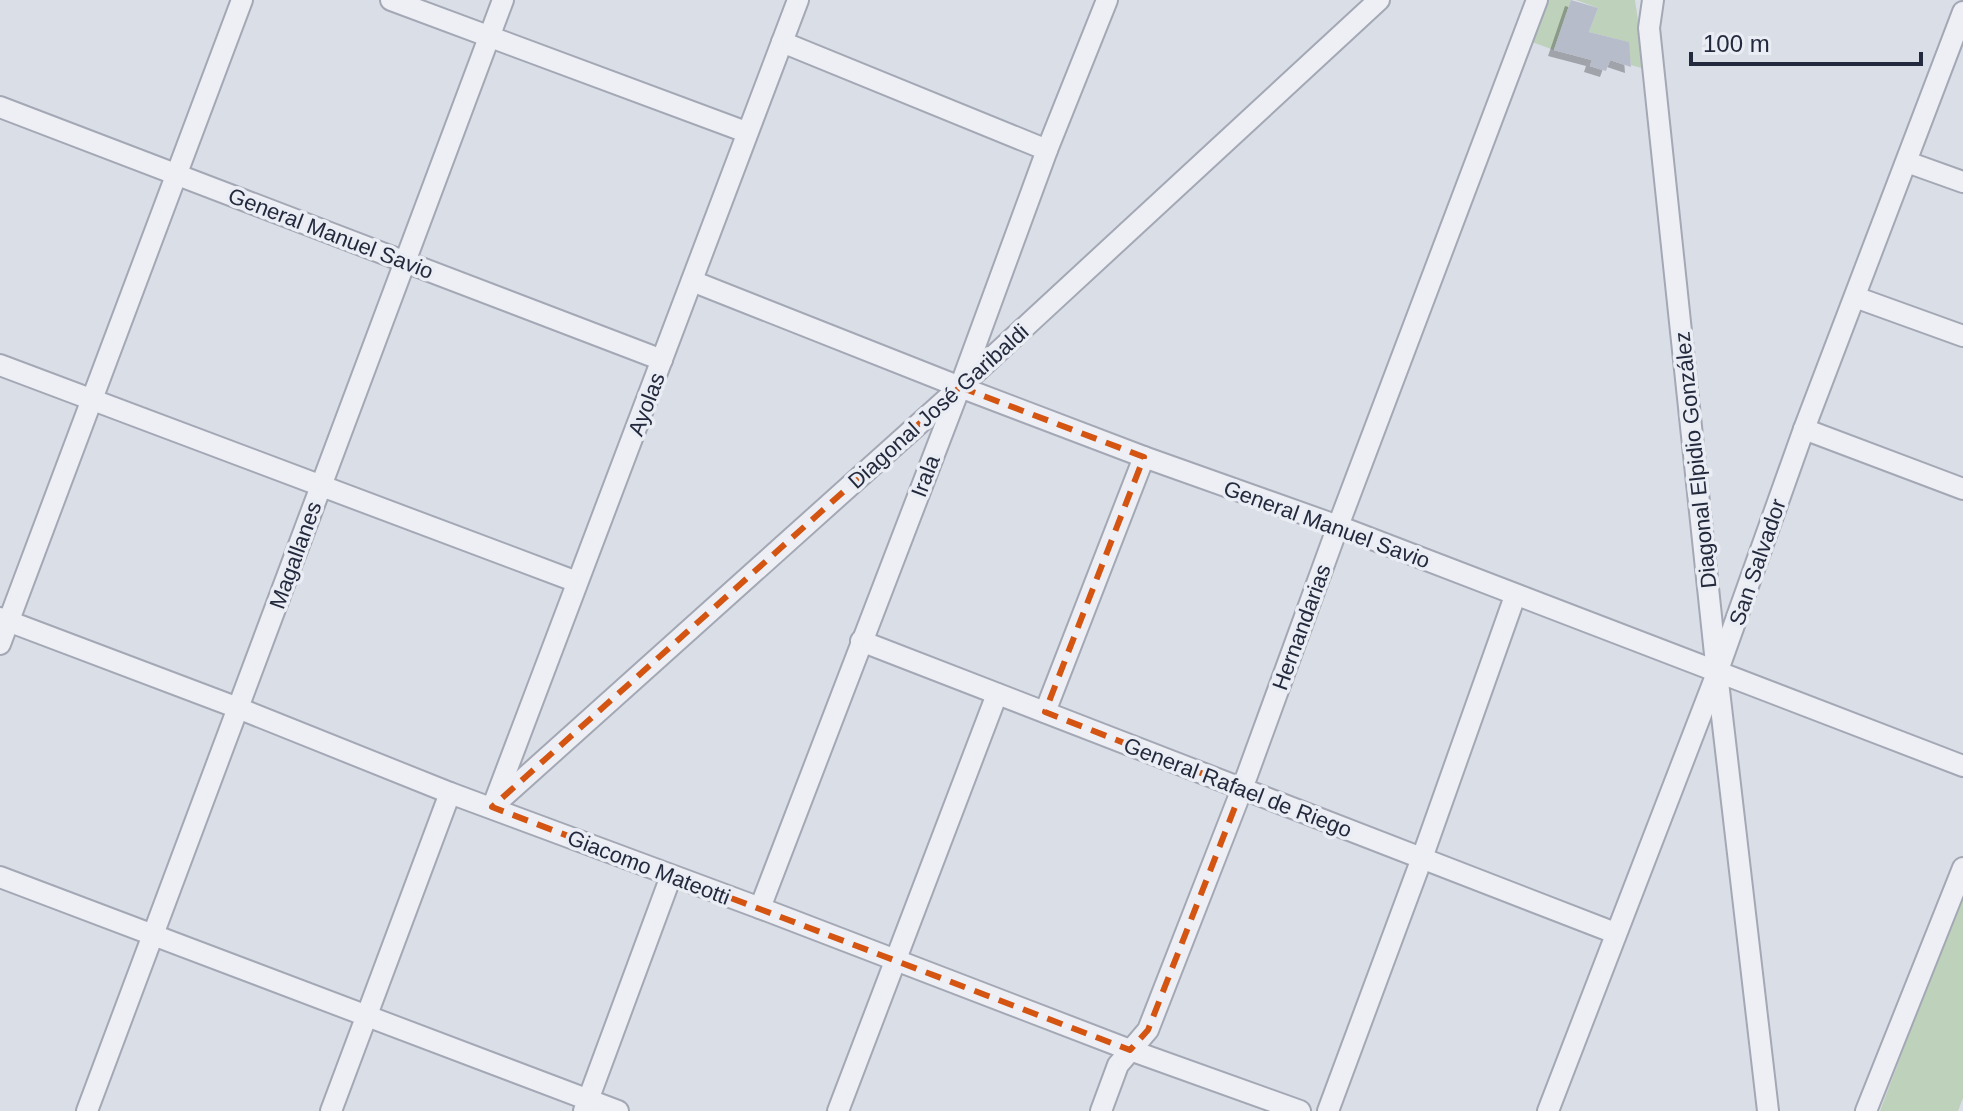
<svg xmlns="http://www.w3.org/2000/svg" width="1963" height="1111" viewBox="0 0 1963 1111" font-family="Arial,sans-serif">
  <style>
    .green { fill: #bed1bb }
    .building { fill: #b7bcca; filter: url(#shadow) }
    .lines { fill: none; stroke-linecap: round; stroke-linejoin: round }
    .minor-casing { stroke: #a3a8b4; stroke-width: 24 }
    .minor { stroke: #edeff5; stroke-width: 20 }
    .marked { fill: none; stroke: #d45411; stroke-width: 6; stroke-dasharray: 16 10; stroke-linejoin: round }
    .labels { text-anchor: middle; stroke-width: 7; stroke-linejoin: round; paint-order: stroke }
    .street-label { font-size: 22px; fill: #242a3d; stroke: #eaedf4 }
  </style>
  <defs>
    <filter id="shadow"><feDropShadow dx="-6" dy="6" stdDeviation="0" flood-color="#0004"/></filter>
  </defs>
  <rect width="100%" height="100%" fill="#dadee7"/>
  <g class="green">
    <polygon points="1547,0 1571,0 1554,50 1532,42"/>
    <polygon points="1576,0 1635,0 1645,69 1631,65 1628,42 1589,32 1598,8"/>
    <polygon points="1963,891 1963,1098 1958,1111 1880,1111"/>
  </g>
  <polygon class="building" points="1571,0 1598,8 1589,32 1629,42 1631,67 1610,60 1606,71 1590,66 1592,60 1554,50"/>
  <g class="lines">
    <defs>
      <g id="minor">
        <polyline points="391,0 746,132"/>
        <polyline points="1653,0 1649,28 1717,673 1768,1111"/>
        <polyline points="782,42 1047,150"/>
        <polyline points="0,107 662,360"/>
        <polyline points="1907,162 1963,182"/>
        <polyline points="692,281 960,387 1144,457 1338,526 1963,766"/>
        <polyline points="1855,297 1963,336"/>
        <polyline points="0,365 577,582"/>
        <polyline points="1804,429 1963,489"/>
        <polyline points="0,618 238,708 450,793 760,908 1130,1050 1300,1111"/>
        <polyline points="861,641 1615,933"/>
        <polyline points="0,644 242,0"/>
        <polyline points="1045,712 1144,457"/>
        <polyline points="494,803 798,0"/>
        <polyline points="492,807 960,387 1379,0"/>
        <polyline points="0,877 618,1111"/>
        <polyline points="760,908 960,387 1047,150 1107,0"/>
        <polyline points="87,1111 503,0"/>
        <polyline points="331,1111 450,793"/>
        <polyline points="584,1111 671,876"/>
        <polyline points="838,1111 997,694"/>
        <polyline points="1101,1111 1118,1065 1148,1030 1242,789 1338,526 1537,0"/>
        <polyline points="1328,1111 1422,858 1515,596"/>
        <polyline points="1548,1111 1717,673 1804,429 1963,12"/>
        <polyline points="1866,1111 1963,868"/>
      </g>
    </defs>
    <use href="#minor" class="minor-casing"/>
    <use href="#minor" class="minor"/>
  </g>
  <path class="marked" d="M960,387L1144,457L1045,712L1242,789L1148,1030L1130,1050L492,807Z"/>
  <g class="labels">
    <g class="street-label">
      <text transform="translate(331 233) rotate(21)" y="8">General Manuel Savio</text>
      <text transform="translate(646 404) rotate(-69)" y="8">Ayolas</text>
      <text transform="translate(938 406) rotate(-42)" y="8">Diagonal José Garibaldi</text>
      <text transform="translate(1695 460) rotate(-96)" y="8">Diagonal Elpidio González</text>
      <text transform="translate(925 476) rotate(-69)" y="8">Irala</text>
      <text transform="translate(1327 524) rotate(20)" y="8">General Manuel Savio</text>
      <text transform="translate(295 555) rotate(-70)" y="8">Magallanes</text>
      <text transform="translate(1757 562) rotate(-71)" y="8">San Salvador</text>
      <text transform="translate(1301 627) rotate(-70)" y="8">Hernandarias</text>
      <text transform="translate(1238 787) rotate(21)" y="8">General Rafael de Riego</text>
      <text transform="translate(649 867) rotate(21)" y="8">Giacomo Mateotti</text>
    </g>
  </g>
  <path d="M1691 52v12h230v-12" fill="none" stroke="#242a3d" stroke-width="4"/>
  <text x="1703" y="52" font-size="24" fill="#242a3d" stroke="#eaedf4" stroke-width="6" paint-order="stroke">100 m</text>
</svg>
